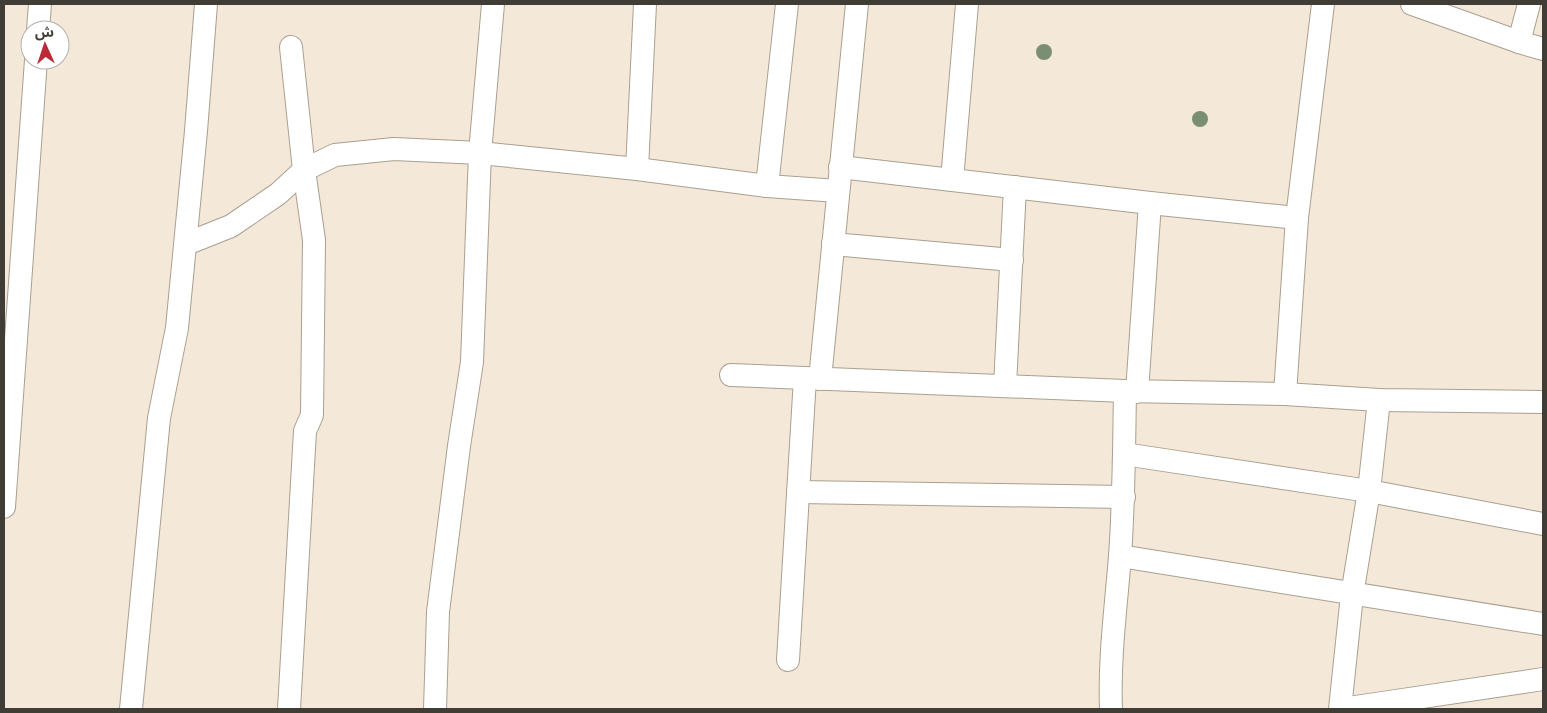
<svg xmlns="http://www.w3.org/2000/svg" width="1547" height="713" viewBox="0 0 1547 713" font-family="Inter,'Noto Sans Arabic',sans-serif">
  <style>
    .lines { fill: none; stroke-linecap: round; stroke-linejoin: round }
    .minor-casing { stroke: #aa9f90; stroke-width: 24 }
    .minor { stroke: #fff; stroke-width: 22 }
    .tree { fill: #7a8f72 }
  </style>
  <rect width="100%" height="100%" fill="#f4e9d9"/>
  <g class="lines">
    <defs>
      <g id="minor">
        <polyline points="1412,4 1519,42 1543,49"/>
        <polyline points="38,30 40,4"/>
        <polyline points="1519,42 1529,4"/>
        <polyline points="840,167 1150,203 1297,218"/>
        <polyline points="637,169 645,4"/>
        <polyline points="952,180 967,4"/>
        <polyline points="767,186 787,4"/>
        <polyline points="186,244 231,226 278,194 304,170 335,155 394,149 480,153 637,169 767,186 838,191"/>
        <polyline points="833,244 1012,260"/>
        <polyline points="731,375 1125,391 1285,394 1379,400 1543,402"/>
        <polyline points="820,379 857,4"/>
        <polyline points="1005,386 1015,187"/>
        <polyline points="1137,392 1150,203"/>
        <polyline points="1285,394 1297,218 1323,4"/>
        <polyline points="1124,454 1369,491 1543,524"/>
        <polyline points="798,492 1124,497"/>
        <polyline points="4,507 36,60"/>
        <polyline points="1120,556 1543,624"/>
        <polyline points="788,660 805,378"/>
        <polyline points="131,709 159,418 177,328 196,131 206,4"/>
        <polyline points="289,709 305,431 312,415 314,240 304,170 291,47"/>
        <polyline points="435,709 438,612 459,446 472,362 480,153 493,4"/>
        <path d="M1111,709C1109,658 1116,607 1120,556C1124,501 1124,447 1125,391"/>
        <polyline points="1340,709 1352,595 1369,491 1379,400"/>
        <polyline points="1342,709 1543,679"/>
      </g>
    </defs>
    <use href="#minor" class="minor-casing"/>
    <use href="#minor" class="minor"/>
  </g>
  <g class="tree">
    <circle cx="1044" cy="52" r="8"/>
    <circle cx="1200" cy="119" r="8"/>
  </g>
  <rect width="1547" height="713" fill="none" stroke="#403c36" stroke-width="10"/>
  <g transform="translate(45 45) rotate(357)"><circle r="24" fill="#ffffff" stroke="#b3b1af"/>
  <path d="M0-4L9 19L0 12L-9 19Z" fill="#bb2a39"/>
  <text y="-8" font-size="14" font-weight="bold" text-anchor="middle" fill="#403c36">ش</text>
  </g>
</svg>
